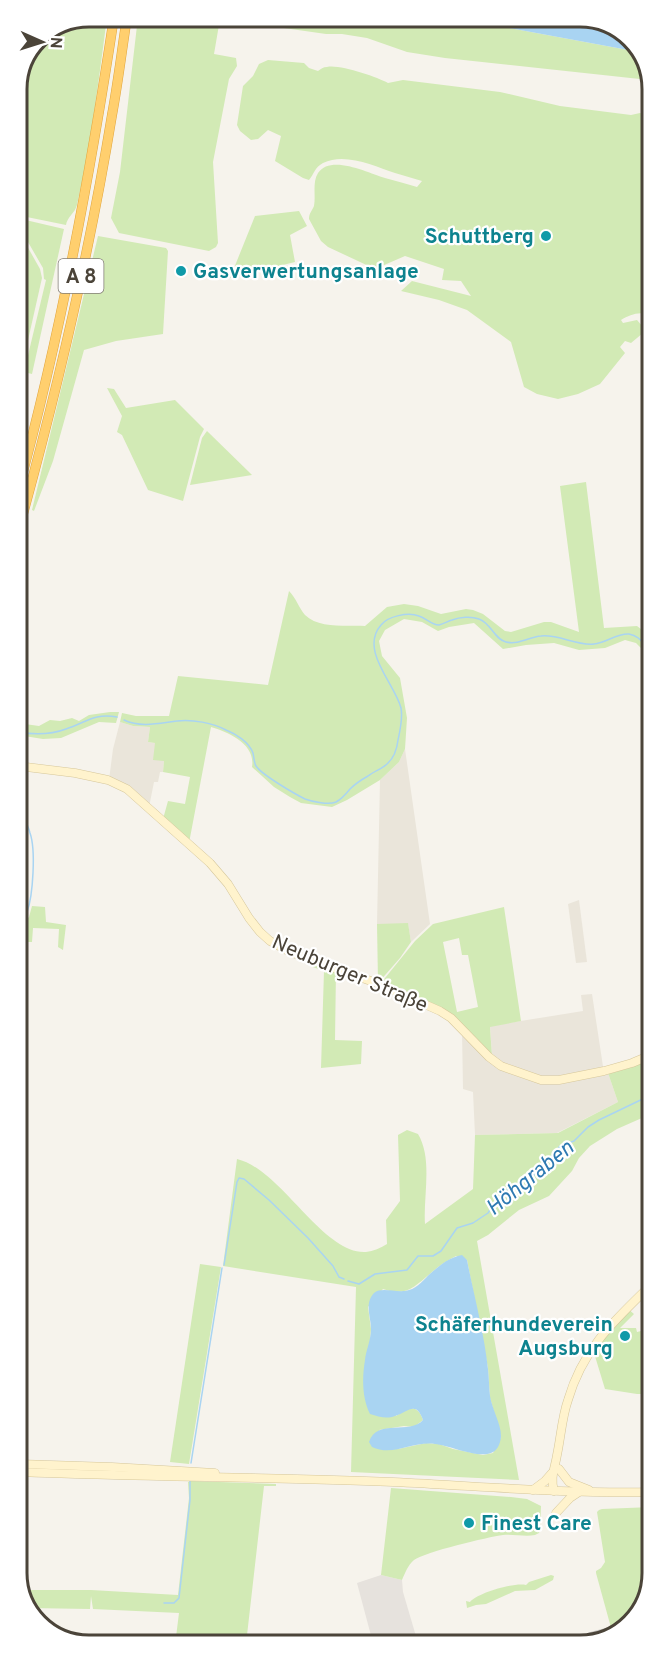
<svg xmlns="http://www.w3.org/2000/svg" width="669" height="1662" viewBox="0 0 669 1662" font-family="Overpass,sans-serif">
  <style>
    .residential { fill: #eae5da }
    .industrial { fill: #e6e2dd }
    .green { fill: #d2eab5; fill-rule: evenodd }
    .water { fill: #a9d4f2 }
    .lines { fill: none; stroke-linecap: round; stroke-linejoin: round }
    .stream { stroke: #a9d4f2; stroke-width: 1.5 }
    .taxiway { stroke: #c8c6c3; stroke-width: 12 }
    .secondary-casing { stroke: #d6c79b; stroke-width: 9 }
    .highway-casing { stroke: #e0a43c; stroke-width: 10 }
    .secondary { stroke: #fff3cd; stroke-width: 8 }
    .highway { stroke: #ffcf6e; stroke-width: 9 }
    .culture-dot { fill: #0f9aa8; stroke: #fff; stroke-width: 2 }
    .labels { text-anchor: middle; stroke-width: 4.5; stroke-linejoin: round; paint-order: stroke }
    .shield { fill: #fff; stroke: #817c74; stroke-width: 1.5 }
    .shield-label { font-size: 20px; font-weight: bold; fill: #4b4439 }
    .culture-label { font-size: 21px; font-weight: bold; fill: #0d838f; stroke: #fff; text-anchor: end }
    .street-label { font-size: 21px; fill: #4b4439; stroke: #fff }
    .water-label { font-size: 22px; font-style: italic; fill: #2e7ab2; stroke: #fff }
    .rim { fill: none; stroke: #4b4439; stroke-width: 3 }
  </style>
  <rect width="100%" height="100%" fill="#f6f3ec"/>
  <g class="residential">
    <polygon points="120,722 133,726 150,727 148,742 155,743 164,761 163,772 160,772 158,782 154,782 149,807 109,780 113,749"/>
    <polygon points="405,749 430,924 411,942 408,924 377,924 380,780 399,762"/>
    <polygon points="579,900 587,962 576,963 568,904"/>
    <polygon points="592,994 604,1073 608,1073 618,1102 557,1133 475,1135 473,1092 463,1089 462,1031 466,1028 492,1055 490,1026 583,1011 581,995"/>
  </g>
  <polygon class="industrial" points="381,1575 402,1580 403,1592 418,1643 373,1643 357,1583"/>
  <g class="green">
    <path d="M89,17H107C99,79 91,143 77,205C75,213 67,217 66,225L17,215V84L38,37Z"/>
    <polygon points="138,17 447,17 472,20 472,22 475,20 499,26 639,52 649,66 649,80 445,58 407,52 367,38 342,34 326,34 220,19 214,54 236,58 237,66 229,79 213,162 218,243 216,247 209,251 119,233 111,218 120,172"/>
    <path d="M268,60L304,63L309,68L318,71C321,69 323,67 327,67C339,64 377,77 388,83L403,80L500,92L560,106L631,115L640,113L649,116V315C639,311 630,315 621,320L623,323L637,320L643,327V333L631,343L625,341L620,347L625,353L600,384L578,394L558,399L537,394L524,387L511,342L467,310L439,300L401,291L412,281L471,296L461,281L442,280L444,269L405,256L375,269L328,247L321,241L309,219C309,213 312,211 314,206C316,195 312,183 318,173C331,154 368,173 385,178C396,181 407,184 417,187L422,181C413,178 404,176 395,173C374,166 345,152 323,163C315,167 314,174 309,180L303,178L275,161L281,136L268,130L258,139L251,140L240,131L237,125L243,86L253,76L259,64Z"/>
    <polygon points="299,211 307,226 290,235 295,262 230,278 255,216"/>
    <polygon points="17,218 64,229 32,374 24,372 46,280 44,279 43,268 17,223"/>
    <polygon points="17,228 40,269 42,278 24,358 23,362 19,363 17,363"/>
    <polygon points="98,236 166,248 168,251 163,334 116,341 84,350 53,461 34,511 32,510"/>
    <polygon points="107,388 114,389 126,408 175,400 204,429 200,437 183,501 148,490 122,435 117,432 122,416"/>
    <polygon points="207,431 250,473 252,475 190,485 202,438"/>
    <path d="M586,482L604,628L637,626L650,636V654H647L636,643L625,640L605,648L579,650L554,643L526,645L503,649L474,623L449,627L438,631L422,622L404,619L385,630L379,641L382,656L400,678L407,718L405,749L399,762L380,780L347,800L332,807L301,803L290,797L274,787L252,767C256,744 228,732 211,727L189,843L163,819L168,801L185,804L190,777L163,772L164,761L153,760L155,743L148,742L150,727L133,726L120,722L122,713L136,716H169L178,676L268,685L289,591C296,598 299,608 305,615C319,629 347,625 365,626L387,607L404,604L418,606L441,614L466,609L473,610L483,614L505,631L511,632L544,622H551L579,632L560,486Z"/>
    <polygon points="110,712 119,712 116,723 99,722 61,738 43,739 18,735 18,723 39,726 50,720 60,721 72,718 79,721 89,715"/>
    <polygon points="32,906 45,907 46,922 66,925 63,950 58,947 59,929 33,928 32,942 27,942 19,934 19,928 29,917"/>
    <path d="M504,907L521,1021L490,1027L492,1056L453,1015L381,983L415,941L433,924ZM459,938L462,955H468L478,1007L457,1012L443,942Z"/>
    <polygon points="408,923 411,942 400,958 379,982 378,982 377,924"/>
    <polygon points="310,961 336,970 335,1040 362,1041 361,1064 321,1068 324,971 310,966"/>
    <path d="M651,1057V1114L617,1129L590,1146L579,1158L572,1171L549,1196L519,1210L488,1235L477,1241L519,1480L351,1472L356,1287L223,1266L237,1159C281,1169 323,1255 366,1252C373,1251 381,1248 387,1244L386,1220L400,1201L398,1135L407,1130L418,1134C433,1159 423,1197 425,1224L473,1189L475,1135L558,1133L618,1102L608,1073ZM456,1256L467,1260L488,1368L490,1398L501,1437L493,1453L483,1455L453,1449L439,1444L426,1443L398,1449L379,1430L404,1426L414,1427L423,1420C417,1403 408,1408 396,1416L370,1341L371,1329L368,1307L383,1289C406,1297 414,1287 431,1273C438,1266 447,1261 456,1256Z"/>
    <polygon points="200,1264 221,1267 189,1464 170,1462"/>
    <polygon points="628,1309 634,1314 620,1328 636,1328 637,1332 649,1329 652,1344 652,1394 637,1394 605,1389 594,1353 610,1328"/>
    <polygon points="191,1481 276,1484 276,1486 264,1486 246,1644 175,1645 179,1613 93,1609 91,1596 90,1609 28,1608 20,1596 20,1590 91,1590 178,1595 189,1498 188,1482"/>
    <path d="M391,1488L511,1497L527,1499L541,1506L540,1530L539,1533L535,1535C525,1537 514,1534 503,1535C488,1537 425,1552 414,1560C408,1565 405,1573 402,1580L381,1575Z"/>
    <polygon points="652,1507 652,1574 638,1617 613,1635 596,1573 596,1571 601,1568 605,1562 597,1512 599,1510 602,1509"/>
    <path d="M551,1575L554,1576L553,1580L535,1590L515,1591L486,1604L476,1605L467,1608L466,1601L470,1602C477,1593 515,1582 526,1585L529,1582Z"/>
  </g>
  <g class="water">
    <polygon points="475,17 586,17 625,32 639,52 499,26 495,22 475,20"/>
    <path d="M462,1255L467,1260C474,1296 484,1332 488,1369C489,1378 489,1387 490,1396C492,1409 501,1424 501,1436C501,1441 498,1450 493,1452C480,1460 449,1445 435,1444C413,1441 393,1457 372,1447L369,1442C377,1418 410,1435 423,1420C416,1400 408,1412 395,1416C387,1419 379,1417 370,1414C362,1398 362,1378 365,1360C366,1350 371,1340 371,1329C371,1317 364,1304 374,1293C382,1286 398,1294 409,1290C418,1288 424,1279 431,1273C440,1265 450,1257 462,1255Z"/>
  </g>
  <g class="lines">
    <g class="stream">
      <path d="M124,720C141,728 160,723 177,721C192,719 213,723 226,730C236,734 249,742 253,753C254,757 254,763 256,766C262,775 295,794 305,799C313,802 329,805 336,802C342,799 346,794 350,789C355,784 361,780 368,776C374,771 382,769 387,764C394,758 397,749 398,740C400,731 403,718 401,708C395,684 359,650 381,625C388,616 408,612 419,616C426,618 431,625 439,625C444,624 448,621 452,620C460,617 471,616 479,619C491,623 494,639 506,642C519,645 529,637 541,636C559,634 576,646 594,644C606,643 617,633 629,634C640,636 643,644 650,650"/>
      <path d="M18,732C35,735 50,735 66,729C87,722 94,713 117,717"/>
      <path d="M18,807C22,815 28,824 30,833C36,850 33,896 27,912C25,917 23,920 19,923"/>
      <polyline points="224,1265 237,1182 239,1178 244,1179 269,1200 308,1238 333,1266 339,1277 344,1279"/>
      <polyline points="348,1281 359,1284 375,1274 407,1270 418,1256 433,1256 441,1251 457,1228 473,1223 488,1213 497,1199 509,1188 524,1181 540,1171 560,1146 574,1141 588,1127 599,1120 651,1095"/>
      <polyline points="191,1463 222,1268"/>
      <polyline points="164,1603 174,1603 179,1598 190,1500 190,1481"/>
    </g>
    <polyline class="taxiway" points="591,1638 610,1633 611,1636"/>
    <defs>
      <g id="secondary">
        <polyline points="18,766 75,773 108,780 127,789 210,863 228,884 249,918 260,932 270,941 290,952 379,984 440,1011 451,1018 489,1057 501,1066 541,1080 559,1080 604,1071 632,1063 651,1055"/>
        <polyline points="20,1464 112,1467 215,1473"/>
        <polyline points="559,1469 569,1482 589,1490"/>
        <path d="M20,1472C144,1477 269,1477 393,1482C480,1486 566,1494 652,1492"/>
        <polyline points="533,1490 545,1481 552,1473"/>
        <path d="M554,1491C550,1477 555,1468 557,1455C561,1436 562,1417 568,1400C583,1348 615,1320 652,1284"/>
        <polyline points="556,1513 570,1498 579,1492"/>
      </g>
      <g id="highway">
        <path d="M18,490C61,334 90,176 114,17"/>
        <path d="M18,532C56,395 89,256 112,115C118,83 122,49 127,17"/>
      </g>
    </defs>
    <use href="#secondary" class="secondary-casing"/>
    <use href="#highway" class="highway-casing"/>
    <use href="#secondary" class="secondary"/>
    <use href="#highway" class="highway"/>
  </g>
  <g class="culture-dot">
    <circle cx="546" cy="236" r="6"/>
    <circle cx="181" cy="271" r="6"/>
    <circle cx="625" cy="1336" r="6"/>
    <circle cx="469" cy="1523" r="6"/>
  </g>
  <g class="labels">
    <rect class="shield" x="58.5" y="259" width="45" height="34" rx="4.5"/>
    <g class="shield-label">
      <text x="81" y="283">A 8</text>
    </g>
    <g class="culture-label">
      <text x="534" y="243">Schuttberg</text>
      <text x="193" y="278" text-anchor="start">Gasverwertungsanlage</text>
      <text x="613" y="1331">Schäferhundeverein<tspan x="613" dy="24">Augsburg</tspan></text>
      <text x="481" y="1530" text-anchor="start">Finest Care</text>
    </g>
    <g class="street-label">
      <text transform="translate(350 973) rotate(23)" y="7">Neuburger Straße</text>
    </g>
    <g class="water-label">
      <text transform="translate(529 1177) rotate(-39)" y="8">Höhgraben</text>
    </g>
  </g>
  <path d="M0 0H669V1662H0ZM89 27H580A62 62 0 0 1 642 89V1573A62 62 0 0 1 580 1635H89A62 62 0 0 1 27 1573V89A62 62 0 0 1 89 27Z" fill="#fff" fill-rule="evenodd"/>
  <path class="rim" d="M89 27H580A62 62 0 0 1 642 89V1573A62 62 0 0 1 580 1635H89A62 62 0 0 1 27 1573V89A62 62 0 0 1 89 27Z"/>
  <g transform="translate(42 42) rotate(93)" stroke="#ffffff" stroke-width="4.5" paint-order="stroke">
  <path d="M0-4.5L10 22L0 15L-10 22Z" fill="#4b4439"/>
  <text y="-9" font-size="16" font-weight="bold" text-anchor="middle" fill="#4b4439">N</text>
  </g>
</svg>
